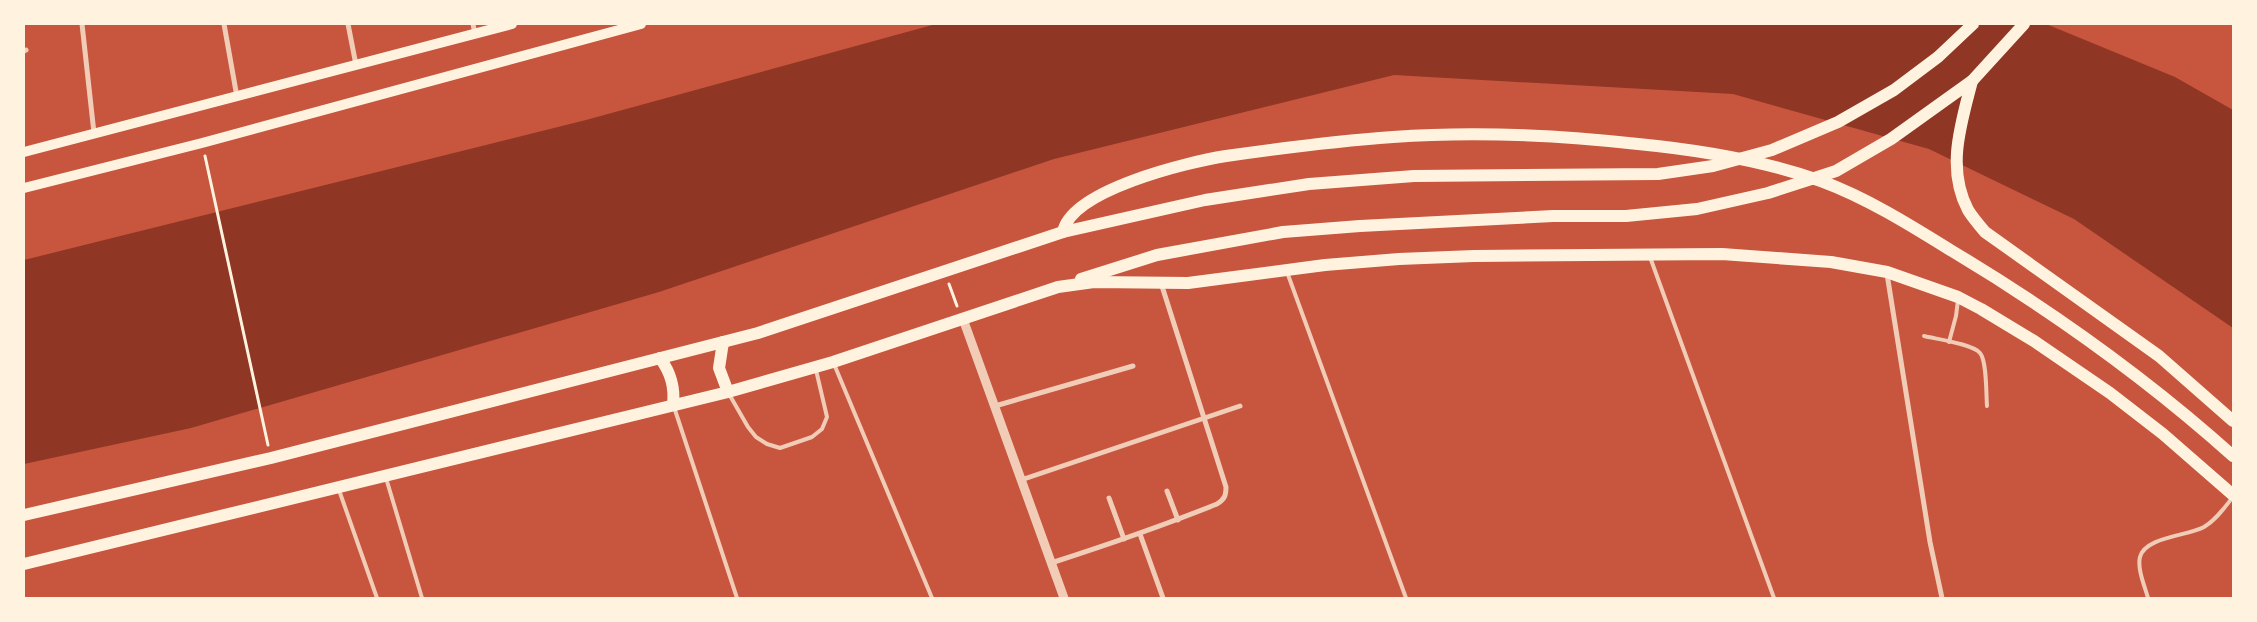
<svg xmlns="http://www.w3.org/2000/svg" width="2257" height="622" viewBox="0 0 2257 622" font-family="'Source Serif 4',serif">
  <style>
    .water { fill: #8f3625 }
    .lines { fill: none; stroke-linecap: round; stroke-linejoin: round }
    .path { stroke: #fff3e0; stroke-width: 3 }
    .service { stroke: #f1ccb7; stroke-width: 4 }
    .minor { stroke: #f1ccb7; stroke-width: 5 }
    .tertiary { stroke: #f1ccb7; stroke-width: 9 }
    .secondary { stroke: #fff3e0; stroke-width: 10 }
    .primary { stroke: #fff3e0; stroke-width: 12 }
  </style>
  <rect width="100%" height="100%" fill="#c8553d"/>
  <polygon class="water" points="936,24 2046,24 2175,77 2233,110 2233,328 2074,219 1929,149 1733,94 1394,75 1054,159 659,292 191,428 24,464 24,260 586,120"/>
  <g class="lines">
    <g class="path">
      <polyline points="205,156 268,445"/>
      <polyline points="949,284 957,306"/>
    </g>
    <g class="service">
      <polyline points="1650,257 1774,598"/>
      <polyline points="1287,272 1406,598"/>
      <path d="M1924,336C1936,339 1973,344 1980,353C1987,361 1986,394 1987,406"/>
      <polyline points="1949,342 1956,316 1958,300"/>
      <polyline points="834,364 932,598"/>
      <polyline points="729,394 748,427 756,437 767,444 780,448 812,437 822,429 827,417 816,370"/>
      <polyline points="674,407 737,598"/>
      <polyline points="386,478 422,598"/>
      <polyline points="339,490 377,598"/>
      <path d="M2148,598C2145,587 2137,569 2140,557C2145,537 2187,536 2204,527C2216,520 2224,508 2233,497"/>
    </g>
    <g class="minor">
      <polyline points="82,24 94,133"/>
      <polyline points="224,24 237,97"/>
      <polyline points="348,24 356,65"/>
      <polyline points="473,24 475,34"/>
      <polyline points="24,51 26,50"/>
      <polyline points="1887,274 1930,542 1942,598"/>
      <polyline points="995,406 1133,366"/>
      <polyline points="1021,480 1240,406"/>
      <polyline points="1167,491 1178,520"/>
      <polyline points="1109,498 1124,539"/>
      <polyline points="1140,534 1163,598"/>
      <path d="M1051,563C1107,545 1162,526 1217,504C1225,499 1226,495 1226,487L1161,283"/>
    </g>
    <polyline class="tertiary" points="963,319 1064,598"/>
    <g class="secondary">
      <polyline points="24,152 512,24"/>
      <polyline points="24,188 202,143 641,24"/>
    </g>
    <g class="primary">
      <path d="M1972,81C1961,124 1946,168 1968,210C1973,218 1979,225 1985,232L2159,356L2233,421"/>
      <path d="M1063,232C1071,190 1188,162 1226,156C1282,148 1337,141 1393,137C1474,131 1557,135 1638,144C1700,150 1762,160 1821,181C1867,198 1910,225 1952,251C2052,311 2146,378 2233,456"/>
      <polyline points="1081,279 1157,255 1283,232 1360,226 1553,216 1626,216 1697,209 1768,193 1836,171 1891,139 1972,81 2024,24"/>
      <polyline points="723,342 719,368 728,392"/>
      <path d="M660,358C671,373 675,387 673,405"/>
      <polyline points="24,515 271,458 758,333 1063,232 1205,200 1309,184 1414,176 1658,174 1713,166 1772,150 1838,122 1894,90 1938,57 1973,24"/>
      <polyline points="24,564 728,392 833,362 1058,287 1094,282 1188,283 1325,265 1399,259 1474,256 1722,254 1831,262 1887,272 1958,297 1981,309 2034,341 2110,393 2163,434 2233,495"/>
    </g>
  </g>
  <rect width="2257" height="622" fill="none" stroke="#fff3e0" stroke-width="50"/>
</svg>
